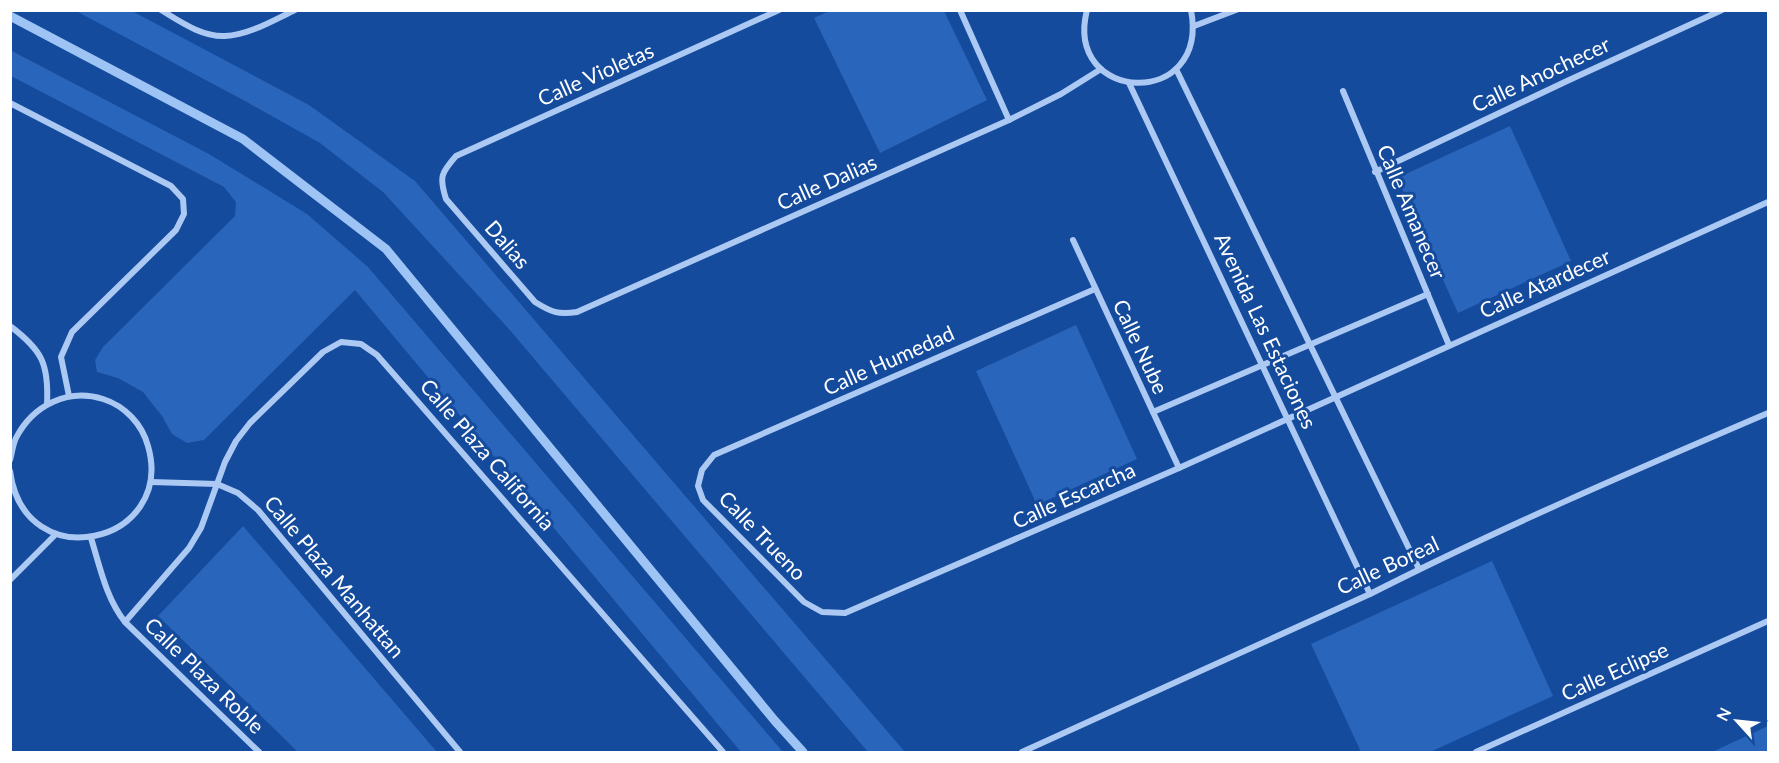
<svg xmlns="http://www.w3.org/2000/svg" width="1779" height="763" viewBox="0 0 1779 763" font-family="Lato,sans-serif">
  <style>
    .green { fill: #2865bb }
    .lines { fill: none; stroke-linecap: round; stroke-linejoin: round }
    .stream { stroke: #9ec4f6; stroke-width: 9 }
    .street { stroke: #acc9f3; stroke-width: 6 }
    .labels { text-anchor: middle; stroke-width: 6; stroke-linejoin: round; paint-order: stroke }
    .street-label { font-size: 21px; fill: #fff; stroke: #154b9d }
  </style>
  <rect width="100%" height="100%" fill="#154b9d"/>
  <g class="green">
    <polygon points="76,11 132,11 309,105 415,181 905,752 868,752 508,328 383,192 320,143 245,101"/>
    <polygon points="829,11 944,11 987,100 880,153 814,18"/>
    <polygon points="10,50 209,154 307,214 368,267 783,752 741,752 355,290 204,440 187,443 172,434 162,416 143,392 118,378 97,372 95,360 103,347 235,216 236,202 224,187 11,76"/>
    <polygon points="1510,126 1571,261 1458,313 1397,178"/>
    <polygon points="1076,325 1137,459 1037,505 976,371"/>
    <polygon points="243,526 437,752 298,752 158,616"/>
    <polygon points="1492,561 1553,696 1430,752 1361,752 1311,644"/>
    <polygon points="1768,726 1768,752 1712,752"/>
  </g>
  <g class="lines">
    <polyline class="stream" points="10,16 243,139 386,249 775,721 803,752"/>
    <g class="street">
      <path d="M161,10C181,22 202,37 225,36C249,35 274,20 295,10"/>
      <path d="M779,10L456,156C441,173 439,177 446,199L535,302C551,312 558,315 577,312L1009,120L1061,94L1101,69"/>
      <polyline points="960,10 1009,120"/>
      <path d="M1087,10C1063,104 1210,110 1191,10"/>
      <polyline points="1194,26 1236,10"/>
      <polyline points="1176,69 1419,569"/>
      <polyline points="1129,83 1370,594"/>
      <polyline points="1343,91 1449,345"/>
      <polyline points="10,103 171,186 183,199 184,214 176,230 72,332 61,357 69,396"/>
      <polyline points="1375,172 1567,81 1722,10"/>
      <polyline points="1073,240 1179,468"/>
      <polyline points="1095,289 714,455 702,470 698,486 703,500 804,602 822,612 845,613 1179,468 1768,202"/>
      <path d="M10,326C42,350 49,364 47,404"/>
      <polyline points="1153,412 1428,294"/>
      <path d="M10,460C12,453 13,444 16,438C33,405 68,388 103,399C125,406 142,424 148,446C176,544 24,579 10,471"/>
      <polyline points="151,482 217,484 238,493 258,510 460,752"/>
      <path d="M91,538C100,567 106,598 125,622L259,752"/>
      <polyline points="10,580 56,534"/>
      <polyline points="125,622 189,548 201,528 225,462 236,441 250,423 323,352 341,342 361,344 377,355 723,752"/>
      <path d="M1022,752L1370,594C1500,528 1635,470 1768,413"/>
      <polyline points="1476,752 1768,621"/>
    </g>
  </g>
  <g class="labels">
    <g class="street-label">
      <text transform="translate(596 75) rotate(-24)" y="7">Calle Violetas</text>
      <text transform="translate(1541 75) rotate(-25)" y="7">Calle Anochecer</text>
      <text transform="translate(827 183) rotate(-24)" y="7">Calle Dalias</text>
      <text transform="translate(1411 212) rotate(67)" y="7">Calle Amanecer</text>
      <text transform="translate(507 245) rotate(49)" y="7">Dalias</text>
      <text transform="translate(1545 284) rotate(-24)" y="7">Calle Atardecer</text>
      <text transform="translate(1265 331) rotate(65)" y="7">Avenida Las Estaciones</text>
      <text transform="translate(1140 347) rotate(65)" y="7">Calle Nube</text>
      <text transform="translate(889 361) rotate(-24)" y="7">Calle Humedad</text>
      <text transform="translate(487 455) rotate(49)" y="7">Calle Plaza California</text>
      <text transform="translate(1074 496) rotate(-24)" y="7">Calle Escarcha</text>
      <text transform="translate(762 536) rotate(46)" y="7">Calle Trueno</text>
      <text transform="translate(1388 566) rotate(-25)" y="7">Calle Boreal</text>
      <text transform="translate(334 577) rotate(50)" y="7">Calle Plaza Manhattan</text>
      <text transform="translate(1615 672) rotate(-24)" y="7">Calle Eclipse</text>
      <text transform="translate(204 676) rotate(44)" y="7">Calle Plaza Roble</text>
    </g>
  </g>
  <rect width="1779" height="763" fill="none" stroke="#ffffff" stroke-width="24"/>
  <g transform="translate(1737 721) rotate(297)" stroke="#154b9d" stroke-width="4.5" paint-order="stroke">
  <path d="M0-4.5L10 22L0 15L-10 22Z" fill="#ffffff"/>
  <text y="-9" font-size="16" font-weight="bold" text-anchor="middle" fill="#ffffff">N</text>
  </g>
</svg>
